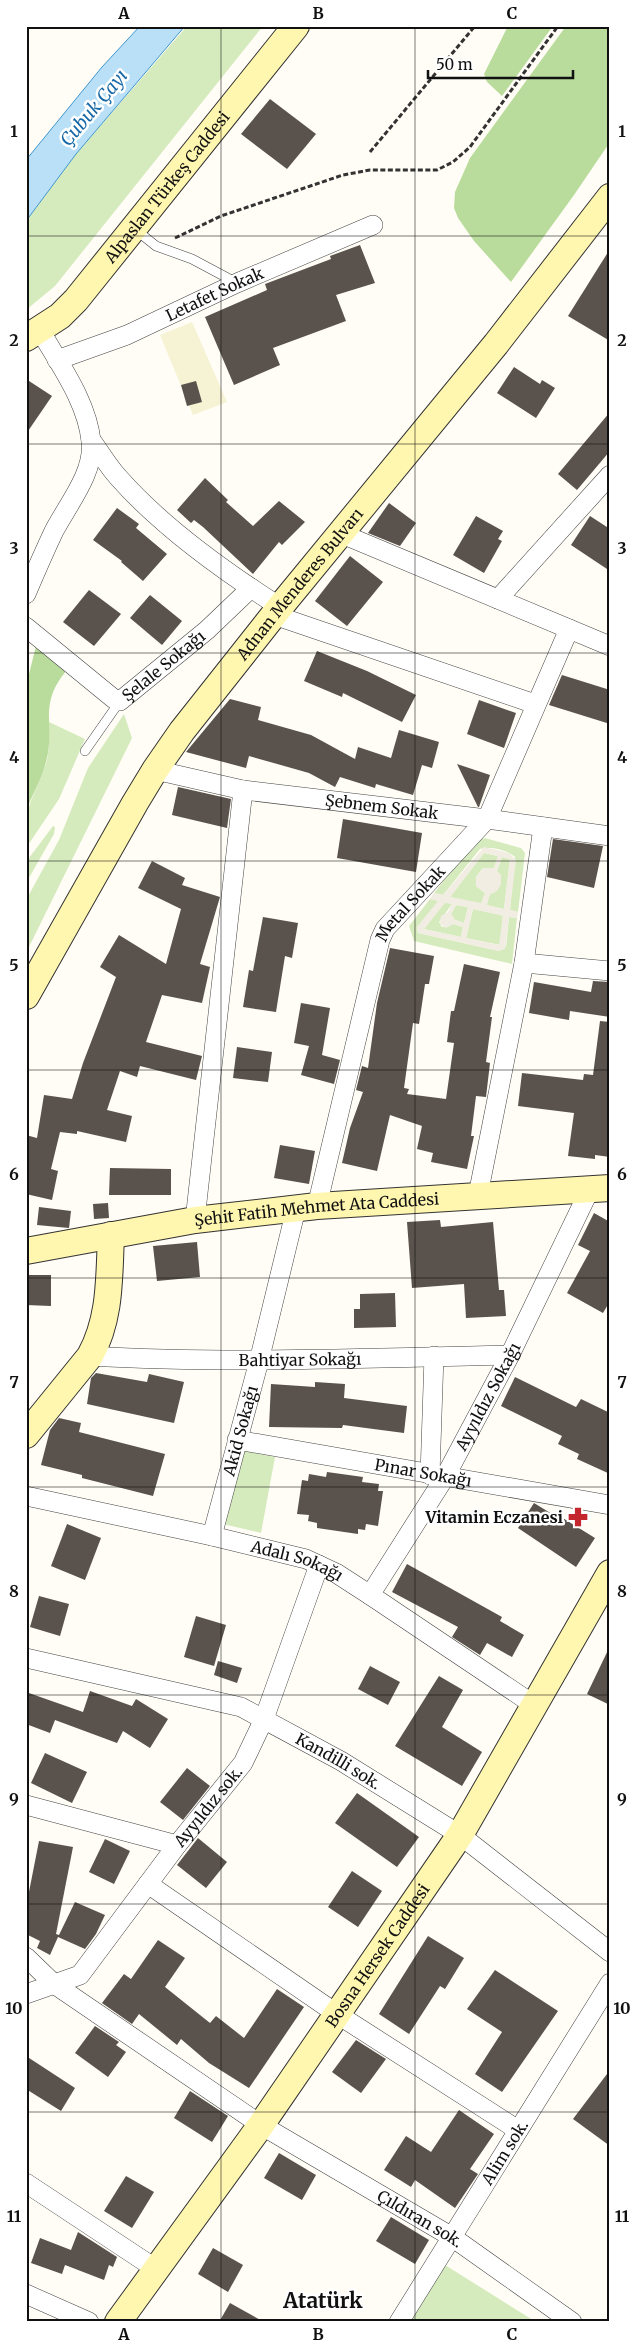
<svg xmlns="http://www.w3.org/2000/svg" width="636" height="2348" viewBox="0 0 636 2348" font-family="Merriweather,serif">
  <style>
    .farmland { fill: #f6f3d4 }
    .green { fill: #d5ebbd }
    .forest { fill: #b9dc9c }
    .plaza { fill: #f1ede2; fill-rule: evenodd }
    .water { fill: #b9e0f7; stroke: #3f96cf }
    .building { fill: #5a524d }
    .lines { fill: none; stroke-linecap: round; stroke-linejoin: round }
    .lane-casing { stroke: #444; stroke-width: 10 }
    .street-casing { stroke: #444; stroke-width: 20 }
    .secondary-casing { stroke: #333; stroke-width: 28 }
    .path { stroke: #333; stroke-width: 3; stroke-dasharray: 5 2.5; stroke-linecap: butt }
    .lane { stroke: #fff; stroke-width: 9 }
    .street { stroke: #fff; stroke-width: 19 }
    .secondary { stroke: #fff6b0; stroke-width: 26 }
    .grid { fill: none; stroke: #111; stroke-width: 1; stroke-opacity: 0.55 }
    .labels { text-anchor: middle; stroke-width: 5; stroke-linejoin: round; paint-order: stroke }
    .street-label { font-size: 16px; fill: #111; stroke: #fff }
    .poi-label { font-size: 16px; font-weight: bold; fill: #111; stroke: #fff; text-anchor: end }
    .water-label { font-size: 18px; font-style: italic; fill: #1768a6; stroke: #fff }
    .district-label { font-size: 21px; font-weight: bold; fill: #111; stroke: #fff }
    .neatline { fill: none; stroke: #111; stroke-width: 2 }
    .grid-label { font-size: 16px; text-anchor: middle; font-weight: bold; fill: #111 }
  </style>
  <rect width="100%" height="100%" fill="#fffdf5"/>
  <polygon class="farmland" points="192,322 227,402 193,415 160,335"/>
  <g class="green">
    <polygon points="187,26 263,26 55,286 26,310 26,221 76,154"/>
    <polygon points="124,714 132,738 26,953 26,900 59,840 88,768"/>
    <path d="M47,721L85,739L59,799L28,845C19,815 37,791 46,764C50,750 49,735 47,721Z"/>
    <polygon points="53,826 55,827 54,834 26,883 26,862"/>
    <path d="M485,838L521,848L525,853L518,912L510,910L515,857C508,850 490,846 480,849L443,895L434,893L475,842Z"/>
    <polygon points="484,853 498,856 494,868 483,868 476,877 476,886 485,893 481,904 450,897"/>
    <polygon points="502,857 510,859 504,909 486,905 490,894 495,892 497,871"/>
    <polygon points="430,899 439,901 417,927 418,933 499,951 506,946 509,917 517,918 512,964 414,941 409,926"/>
    <polygon points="445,902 452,904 439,922 442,927 454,924 463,927 461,937 424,929"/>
    <polygon points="456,905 468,907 464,923 455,920 451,914"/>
    <polygon points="473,909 503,915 500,945 466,938"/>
    <polygon points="244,1451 275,1457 261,1533 223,1524"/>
    <polygon points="445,2265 536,2322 410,2322"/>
  </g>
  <g class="forest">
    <polygon points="508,26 553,26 502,96 487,82 484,74"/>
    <polygon points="566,26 610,26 610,142 574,195 511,282 474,241 458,218 454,208 455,192 470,158"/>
    <path d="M36,646L67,670C37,705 56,725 46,762C42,780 31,795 26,813V686Z"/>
  </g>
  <path class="plaza" d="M484,847L509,853L516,860L510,910L518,912L517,918L509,917L505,949L499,951L418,933L417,927L438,901L430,899L434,893L443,895ZM484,853L498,856L494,868H483L476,877V886L485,893L481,903L450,897ZM502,857L510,859L504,909L487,905L490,894L497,891L501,884V875L497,871ZM445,903L452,904L448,912L441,916L440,924L446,928L454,924L463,927L461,937L424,929ZM456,905L468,907L464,923L455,920L451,914ZM473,909L503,916L499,945L466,938Z"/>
  <polygon class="water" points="140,26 185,26 76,154 26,221 26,160 102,67"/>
  <g class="building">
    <polygon points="270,99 316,134 287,169 241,134"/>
    <polygon points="360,245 375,283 336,295 346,321 273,348 280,365 234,385 205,317 267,290 265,284 331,259 330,256"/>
    <polygon points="610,249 610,341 568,316"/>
    <polygon points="514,367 540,384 542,380 555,388 536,418 497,393"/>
    <polygon points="26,379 52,396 26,434"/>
    <polygon points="196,381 202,402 187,406 181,385"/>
    <polygon points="610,412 610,451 577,490 558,474"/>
    <polygon points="205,478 228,500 226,502 253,526 279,501 305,522 282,545 279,542 253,574 203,527 194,520 191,523 177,510"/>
    <polygon points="389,503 416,523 400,546 368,533"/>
    <polygon points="117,508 139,524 136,528 167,554 143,581 121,562 122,561 93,540"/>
    <polygon points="476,516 503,531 498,539 502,541 484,573 453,555"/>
    <polygon points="590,516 610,529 610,571 571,545"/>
    <polygon points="350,556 383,582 347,626 315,601"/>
    <polygon points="89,590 121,614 94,646 63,622"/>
    <polygon points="150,595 182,621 162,645 130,618"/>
    <polygon points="317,651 367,671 416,695 402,722 343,693 342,697 304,681"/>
    <polygon points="562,675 610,690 610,724 549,705"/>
    <polygon points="230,699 261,707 258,720 311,735 355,759 358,747 391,758 399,730 439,742 432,768 422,765 413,795 376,784 375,788 340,777 335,787 309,773 249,756 246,768 186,752"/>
    <polygon points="479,700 516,713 504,748 467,734"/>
    <polygon points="457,764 490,775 479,807 478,807"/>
    <polygon points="178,787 231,799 227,828 172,815"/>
    <polygon points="343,819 422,833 416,872 337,858"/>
    <polygon points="553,839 603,846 594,888 547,877"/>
    <polygon points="152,861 185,878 182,885 220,897 200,964 210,967 202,1003 162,995 146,1042 202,1056 196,1080 140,1066 137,1077 120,1071 107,1110 132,1116 126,1142 77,1131 77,1134 60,1132 51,1169 58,1171 52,1200 26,1194 26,1135 37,1138 44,1095 72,1099 83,1063 116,977 100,967 119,935 166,964 181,909 138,888"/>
    <polygon points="263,917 298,923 292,958 285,956 276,1012 243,1007 249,970 253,971"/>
    <polygon points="390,948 434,956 429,984 425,984 419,1024 413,1023 404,1088 409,1089 407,1094 446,1099 454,1043 447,1042 451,1011 454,1011 464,964 500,972 490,1017 492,1017 486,1062 490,1063 486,1097 476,1096 471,1136 474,1136 467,1169 431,1162 433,1153 417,1149 422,1126 390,1115 377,1171 342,1163 350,1128 363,1092 356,1090 362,1066 368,1068 377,1003"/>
    <polygon points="593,981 610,982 610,1017 570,1011 569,1020 529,1013 534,982 591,992"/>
    <polygon points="301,1003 330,1008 322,1055 340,1060 334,1084 301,1075 309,1046 294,1043"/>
    <polygon points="600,1021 610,1022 610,1157 595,1155 595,1159 568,1156 574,1113 518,1106 522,1073 583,1080 584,1074 593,1075"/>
    <polygon points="237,1047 272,1052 268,1082 233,1078"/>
    <polygon points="280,1145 315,1151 309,1184 274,1178"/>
    <polygon points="110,1168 171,1169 171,1195 109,1195"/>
    <polygon points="108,1203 109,1218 94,1219 93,1204"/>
    <polygon points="39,1207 71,1211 69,1228 37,1225"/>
    <polygon points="594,1213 610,1222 610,1301 603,1313 567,1293 590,1251 578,1245"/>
    <polygon points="440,1220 441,1227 493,1222 499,1290 504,1290 506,1316 466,1318 464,1284 412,1288 407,1222"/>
    <polygon points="197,1242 200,1277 157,1281 153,1246"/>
    <polygon points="26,1275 51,1275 51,1306 26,1305"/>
    <polygon points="395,1293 396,1327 354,1328 354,1309 360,1309 360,1294"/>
    <polygon points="96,1373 147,1382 149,1374 184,1382 174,1423 87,1404 91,1378"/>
    <polygon points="515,1377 576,1407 581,1399 610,1413 610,1474 577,1459 579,1454 558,1444 562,1436 501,1406"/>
    <polygon points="315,1382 345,1384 344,1398 407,1406 404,1433 343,1425 342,1428 269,1427 271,1384 315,1387"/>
    <polygon points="59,1418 81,1423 79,1432 165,1454 153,1496 82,1478 82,1475 41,1465 50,1430"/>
    <polygon points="327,1472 363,1477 362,1482 379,1484 378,1491 383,1491 378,1526 366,1524 365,1530 358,1529 358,1534 317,1528 317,1523 308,1521 309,1515 297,1514 302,1480 308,1481 309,1474 326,1477"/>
    <polygon points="534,1503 552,1514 553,1512 595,1538 576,1567 518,1528"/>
    <polygon points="67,1524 101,1538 85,1580 51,1566"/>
    <polygon points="407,1564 502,1617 500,1621 524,1635 512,1657 487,1643 480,1655 452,1637 458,1627 392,1592"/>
    <polygon points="39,1596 69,1604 60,1636 30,1627"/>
    <polygon points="196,1616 226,1625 214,1666 184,1657"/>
    <polygon points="610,1646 610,1705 587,1694"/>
    <polygon points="218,1661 242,1668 237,1683 214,1675"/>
    <polygon points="370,1666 400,1682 388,1705 358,1689"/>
    <polygon points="439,1676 463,1690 442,1727 482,1752 462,1786 395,1746"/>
    <polygon points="90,1691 132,1706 136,1699 168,1719 150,1748 123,1731 117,1743 55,1720 50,1733 26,1724 26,1692 83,1712"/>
    <polygon points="45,1753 87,1772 72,1803 31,1783"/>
    <polygon points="187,1768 210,1786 183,1820 160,1802"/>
    <polygon points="357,1793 419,1837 397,1867 335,1823"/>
    <polygon points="198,1838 227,1862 206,1888 177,1865"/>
    <polygon points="105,1839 130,1851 114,1884 89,1872"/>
    <polygon points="39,1841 73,1847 56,1934 59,1935 75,1902 105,1915 96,1934 85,1949 58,1937 50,1955 37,1948 40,1941 26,1934 26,1896 28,1897"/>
    <polygon points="352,1871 382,1891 358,1927 328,1907"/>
    <polygon points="428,1936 464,1958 445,1989 440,1986 409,2034 379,2014"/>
    <polygon points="158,1940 185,1958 165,1987 210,2023 216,2016 244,2038 277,1989 304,2007 249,2088 209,2063 181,2039 177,2045 139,2014 132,2024 102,2003 124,1974 131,1979"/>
    <polygon points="495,1970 558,2011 502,2092 475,2074 502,2032 467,2009"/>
    <polygon points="95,2026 119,2042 116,2045 126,2052 108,2077 75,2053"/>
    <polygon points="356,2040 386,2059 361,2093 332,2072"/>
    <polygon points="26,2056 75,2088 61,2111 26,2089"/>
    <polygon points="610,2070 610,2146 573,2119"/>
    <polygon points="190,2091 228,2116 212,2142 174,2118"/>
    <polygon points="459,2110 494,2134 470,2169 478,2174 455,2208 415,2180 411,2187 384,2170 406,2136 431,2152"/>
    <polygon points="279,2153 316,2175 302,2200 264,2178"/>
    <polygon points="126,2176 154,2192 132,2228 104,2211"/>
    <polygon points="391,2217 429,2240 415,2264 376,2241"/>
    <polygon points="78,2232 117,2257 113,2267 109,2265 104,2280 65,2265 62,2274 31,2263 40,2238 71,2250"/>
    <polygon points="213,2248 243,2265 228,2292 198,2274"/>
    <polygon points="230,2303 264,2322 219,2322"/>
  </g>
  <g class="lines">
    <defs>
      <g id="lane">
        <polyline points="136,230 156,246 192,259 237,283"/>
        <polyline points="85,751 120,701"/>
      </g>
      <g id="street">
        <path id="s1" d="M57,360L127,335L237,283L373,225"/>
        <path d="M91,440C100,452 108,466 118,477C161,526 225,572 280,607"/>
        <polyline points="342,534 610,646"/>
        <path d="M26,594C35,573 44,552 54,531C68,504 95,472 91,441C87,401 59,364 40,330"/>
        <polyline points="498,599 610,475"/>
        <polyline points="274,615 535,704"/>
        <path id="s2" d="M26,627L114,699L120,701L207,630L251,588"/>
        <path id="s3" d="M155,770L243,790L487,819L610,836"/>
        <polyline points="524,963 610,971"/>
        <polyline points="478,1195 524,963 543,827"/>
        <path id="s4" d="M317,1206L380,940L385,929L487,819L569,629"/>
        <polyline points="195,1220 243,790"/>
        <path id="s5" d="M90,1356C230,1364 370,1358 510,1355"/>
        <path id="s6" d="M237,1440L610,1505"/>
        <polyline points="430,1475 434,1356"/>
        <path id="s7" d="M26,1496L212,1536L306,1559L336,1573L370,1595L534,1705"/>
        <path id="s8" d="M212,1536L259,1361L296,1209"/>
        <path id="s9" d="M370,1595L445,1477L510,1355L590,1189"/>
        <path id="s10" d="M26,1658L241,1707L341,1761L460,1835L610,1952"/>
        <polyline points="26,1805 177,1845"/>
        <polyline points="148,1884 337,2014 518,2130"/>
        <path id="s11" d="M26,1957L54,1984L261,2125L452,2237L572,2322"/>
        <path id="s12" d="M26,1994L80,1975L177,1845L243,1763L264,1719L319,1565"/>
        <polyline points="26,2183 156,2269"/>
        <polyline points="26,2294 89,2322"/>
        <path id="s13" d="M399,2322L610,1983"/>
      </g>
      <g id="secondary">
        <path id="s14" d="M26,338L60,316L76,300L296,26"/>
        <path id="s15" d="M26,996L135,803L155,770L182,731L280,607L496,344L610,197"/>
        <path id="s16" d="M26,1251L195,1220L317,1206L610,1188"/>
        <path d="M26,1435L90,1356C111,1318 109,1277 111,1235"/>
        <path id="s17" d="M118,2322L261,2125L460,1835L610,1573"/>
      </g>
    </defs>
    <use href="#lane" class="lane-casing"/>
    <use href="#street" class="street-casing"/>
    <use href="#secondary" class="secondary-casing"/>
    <g class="path">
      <polyline points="370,152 475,26"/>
      <polyline points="175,238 221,216 343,175 370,170 437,170 453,162 470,147 558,26"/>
    </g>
    <use href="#lane" class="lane"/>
    <use href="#street" class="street"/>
    <use href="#secondary" class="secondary"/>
  </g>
  <path class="grid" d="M221,26V2322M415,26V2322M26,236H610M26,444H610M26,653H610M26,861H610M26,1070H610M26,1278H610M26,1487H610M26,1695H610M26,1904H610M26,2112H610"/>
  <defs>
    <symbol id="pharmacy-bare" viewBox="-9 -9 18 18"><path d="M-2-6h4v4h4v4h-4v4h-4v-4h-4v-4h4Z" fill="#c4262e" stroke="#fff" stroke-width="2.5" paint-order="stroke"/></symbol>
  </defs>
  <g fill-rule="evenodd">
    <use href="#pharmacy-bare" x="564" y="1503" width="28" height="28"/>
  </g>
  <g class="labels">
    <g class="street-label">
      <text dy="6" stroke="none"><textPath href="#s14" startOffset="208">Alpaslan Türkeş Caddesi</textPath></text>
      <text dy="6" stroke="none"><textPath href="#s1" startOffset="171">Letafet Sokak</textPath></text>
      <text dy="6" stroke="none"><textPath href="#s15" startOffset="496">Adnan Menderes Bulvarı</textPath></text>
      <text dy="6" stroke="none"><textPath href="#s2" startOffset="176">Şelale Sokağı</textPath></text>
      <text dy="6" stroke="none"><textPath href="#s3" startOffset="230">Şebnem Sokak</textPath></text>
      <text dy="6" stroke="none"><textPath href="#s4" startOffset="321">Metal Sokak</textPath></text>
      <text dy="6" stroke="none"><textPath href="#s16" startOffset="294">Şehit Fatih Mehmet Ata Caddesi</textPath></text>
      <text dy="6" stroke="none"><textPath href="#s5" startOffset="210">Bahtiyar Sokağı</textPath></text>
      <text dy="6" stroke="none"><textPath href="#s9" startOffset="231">Ayyıldız Sokağı</textPath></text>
      <text dy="6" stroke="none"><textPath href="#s8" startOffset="109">Akid Sokağı</textPath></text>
      <text dy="6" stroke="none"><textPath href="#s6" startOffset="189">Pınar Sokağı</textPath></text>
      <text dy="6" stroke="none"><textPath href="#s7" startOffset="279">Adalı Sokağı</textPath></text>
      <text dy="6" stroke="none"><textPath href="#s10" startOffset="332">Kandilli sok.</textPath></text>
      <text dy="6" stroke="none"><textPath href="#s12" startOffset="269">Ayyıldız sok.</textPath></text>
      <text dy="6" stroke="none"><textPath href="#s17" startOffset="449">Bosna Hersek Caddesi</textPath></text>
      <text dy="6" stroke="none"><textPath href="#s13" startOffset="200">Alim sok.</textPath></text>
      <text dy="6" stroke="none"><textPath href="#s11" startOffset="474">Çıldıran sok.</textPath></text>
    </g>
    <g class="poi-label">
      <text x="563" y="1523">Vitamin Eczanesi</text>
    </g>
    <g class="water-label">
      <text transform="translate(94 108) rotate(-50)" y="6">Çubuk Çayı</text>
    </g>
    <g class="district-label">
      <text x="323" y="2308">Atatürk</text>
    </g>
  </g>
  <rect width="636" height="2348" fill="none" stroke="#ffffff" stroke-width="55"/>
  <path d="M428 70v8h145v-8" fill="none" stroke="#111111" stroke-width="2.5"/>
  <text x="436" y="70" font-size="15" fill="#111111" stroke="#ffffff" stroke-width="4" paint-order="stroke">50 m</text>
  <rect x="28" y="28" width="580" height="2292" class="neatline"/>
  <g class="grid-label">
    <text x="124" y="19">A</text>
    <text x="318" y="19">B</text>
    <text x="512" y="19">C</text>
    <text x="14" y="137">1</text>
    <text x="622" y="137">1</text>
    <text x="14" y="346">2</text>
    <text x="622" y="346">2</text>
    <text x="14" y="554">3</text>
    <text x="622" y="554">3</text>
    <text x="14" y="763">4</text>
    <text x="622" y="763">4</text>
    <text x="14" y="971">5</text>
    <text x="622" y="971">5</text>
    <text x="14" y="1180">6</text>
    <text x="622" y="1180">6</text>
    <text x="14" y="1388">7</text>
    <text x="622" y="1388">7</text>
    <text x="14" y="1597">8</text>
    <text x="622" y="1597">8</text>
    <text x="14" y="1805">9</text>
    <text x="622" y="1805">9</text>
    <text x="14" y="2014">10</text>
    <text x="622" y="2014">10</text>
    <text x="14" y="2222">11</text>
    <text x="622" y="2222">11</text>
    <text x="124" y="2340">A</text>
    <text x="318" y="2340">B</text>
    <text x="512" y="2340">C</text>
  </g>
</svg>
